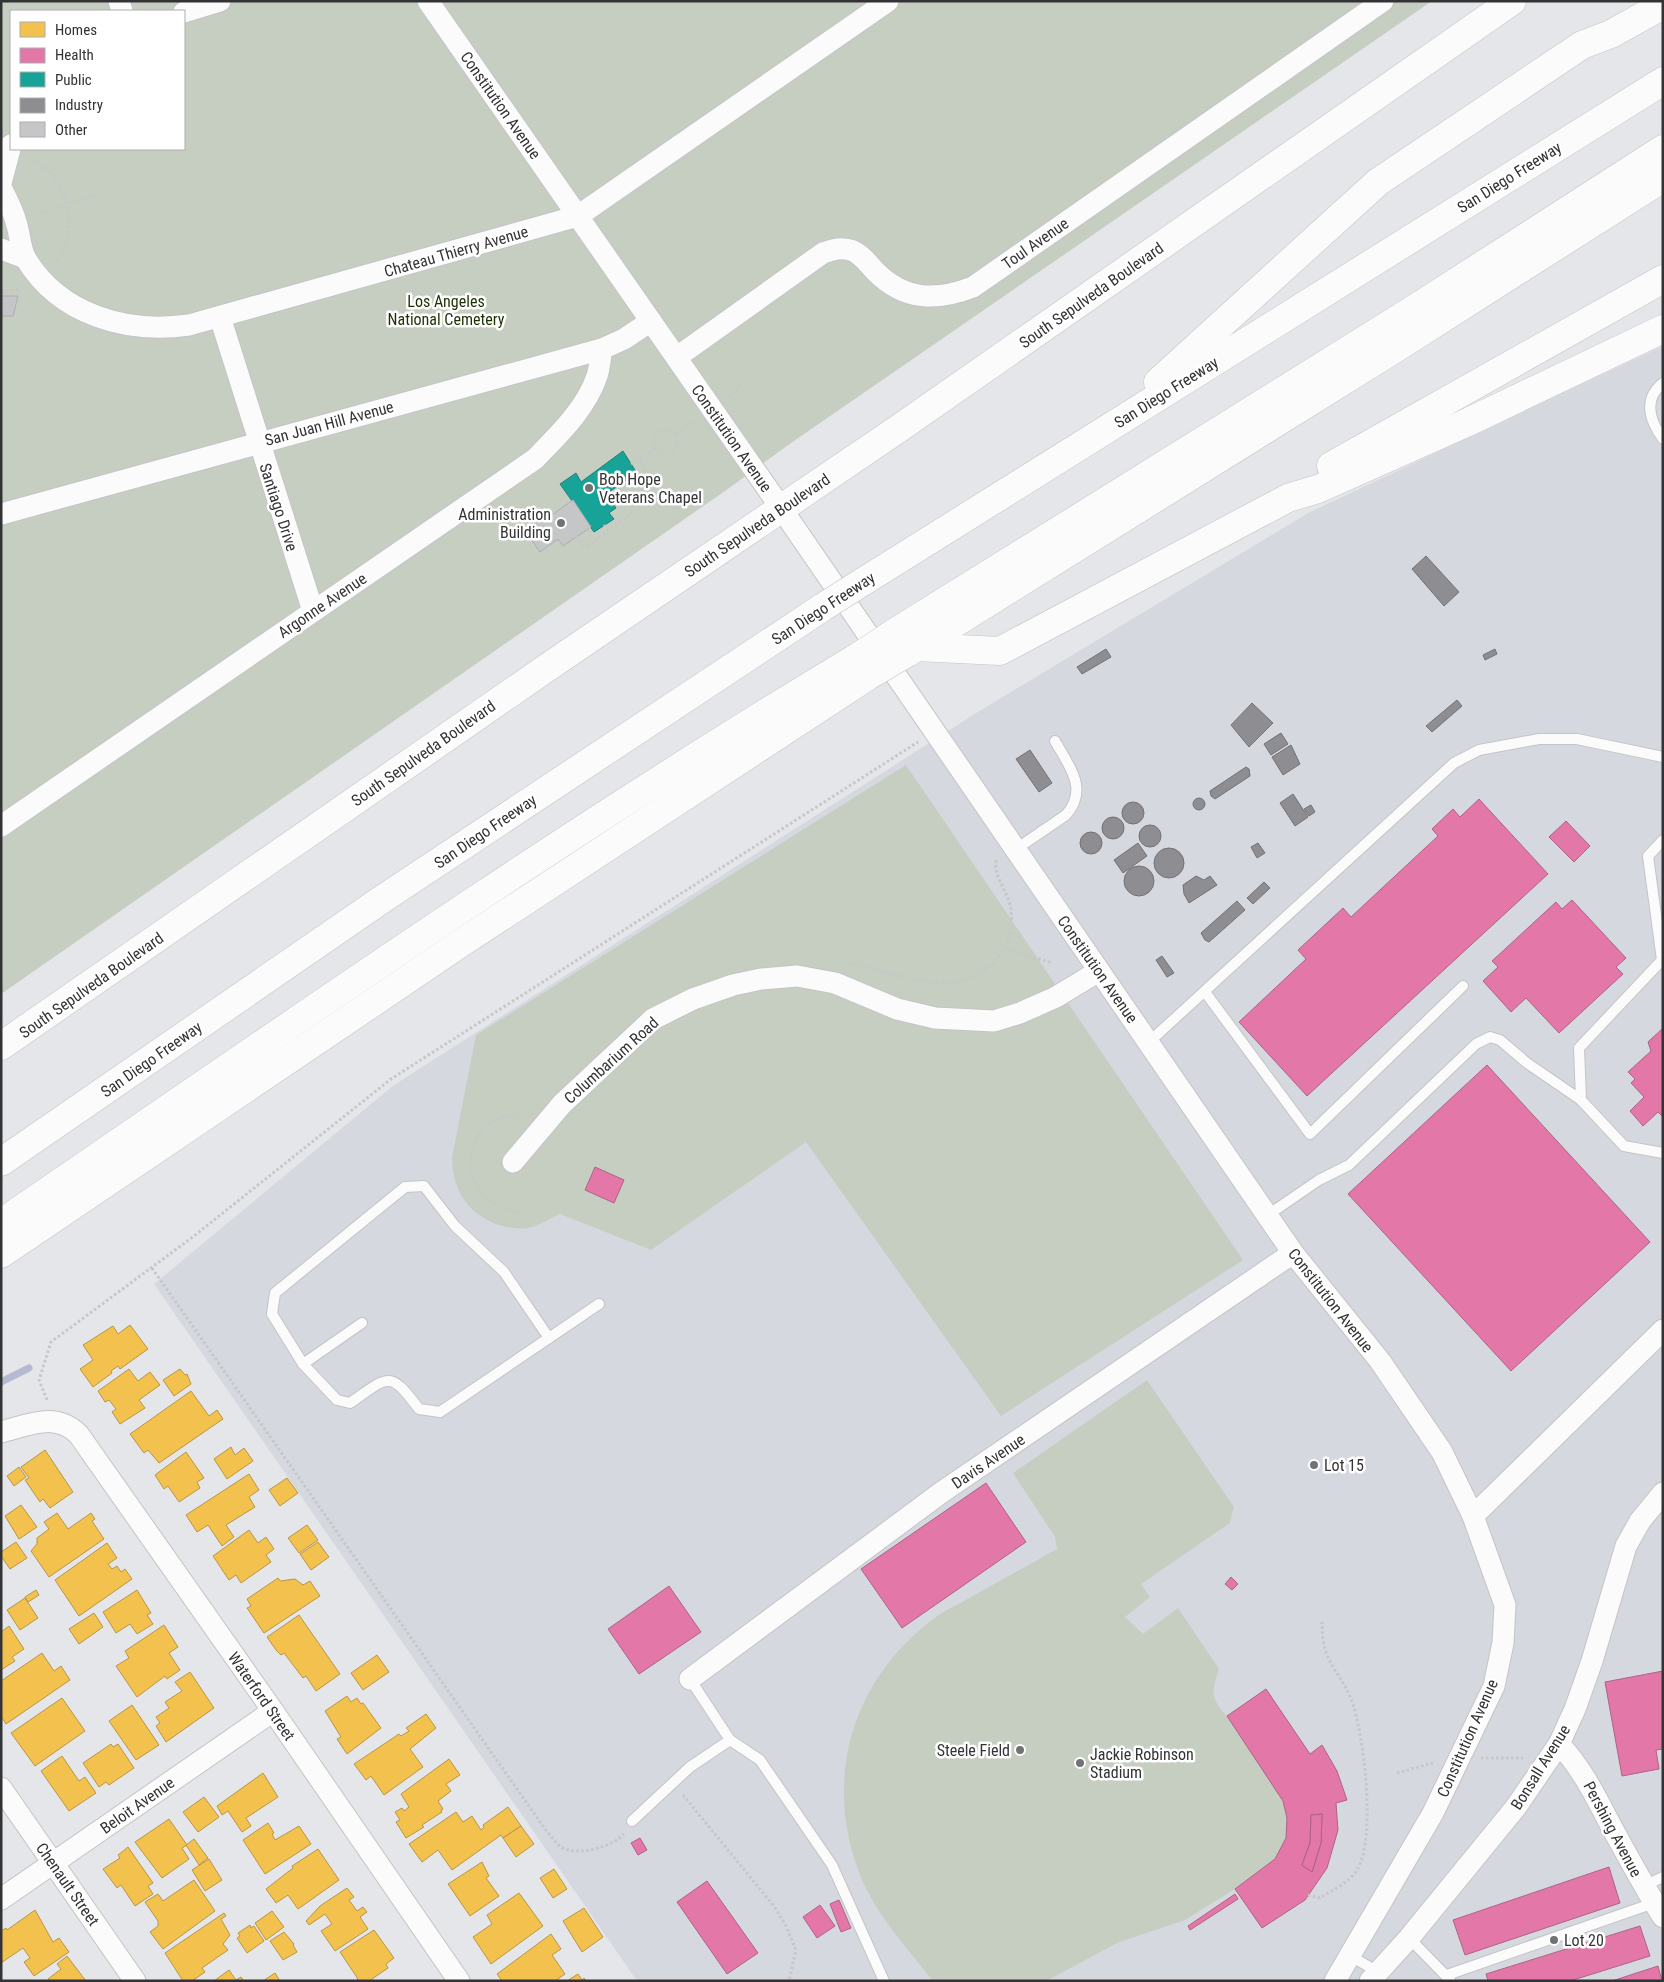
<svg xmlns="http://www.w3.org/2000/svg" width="1664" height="1982" viewBox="0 0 1664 1982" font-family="'Roboto Condensed',sans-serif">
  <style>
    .built { fill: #d6d8e0 }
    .green { fill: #c6cec1; fill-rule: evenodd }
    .homes { fill: #f2c14e; stroke: #b99646 }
    .health { fill: #e377a8; stroke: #ae6386; fill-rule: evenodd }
    .public { fill: #17a398; stroke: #1f817a }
    .industry { fill: #8d8d92; stroke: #727276 }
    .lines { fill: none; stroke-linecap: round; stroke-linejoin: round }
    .stream { stroke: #b5b9d2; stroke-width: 7 }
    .building { fill: #c5c6c7; stroke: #aeaeb0 }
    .service-casing { stroke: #c4c4c6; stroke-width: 12 }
    .minor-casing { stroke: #c4c4c6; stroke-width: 23 }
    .secondary-casing { stroke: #c4c4c6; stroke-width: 29 }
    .motorway-casing { stroke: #c4c4c6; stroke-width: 29 }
    .path { stroke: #c7c7c8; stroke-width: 3; stroke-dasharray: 2.5 2.5; stroke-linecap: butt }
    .service { stroke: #fbfbfc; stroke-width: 10 }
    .minor { stroke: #fbfbfc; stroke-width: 21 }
    .secondary { stroke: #fbfbfc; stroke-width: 28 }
    .motorway { stroke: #fbfbfc; stroke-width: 28 }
    .motorway-bridge-casing { stroke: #c4c4c6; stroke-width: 29; stroke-linecap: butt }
    .motorway-bridge { stroke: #fbfbfc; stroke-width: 28 }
    .poi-dot { fill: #717274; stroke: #fff; stroke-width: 2 }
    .labels { text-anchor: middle; stroke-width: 5; stroke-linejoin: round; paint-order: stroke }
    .street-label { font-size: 16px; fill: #333335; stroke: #fff }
    .park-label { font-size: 16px; fill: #1a3100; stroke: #fff }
    .poi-label { font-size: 16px; fill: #333335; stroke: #fff; text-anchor: start }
  </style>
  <rect width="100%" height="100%" fill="#e5e6e9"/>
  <polygon class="built" points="1663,346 1663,1981 637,1981 154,1284 394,1085 973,715 1308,513"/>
  <g class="green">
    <path d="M1,1H1432L791,443L725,491L1,994ZM11,11H184V149H11Z"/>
    <path d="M906,765L1243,1260L1001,1416L806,1142L651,1250L560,1214C551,1218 542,1224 532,1227C523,1230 511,1228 502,1226C469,1216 452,1191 452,1157L476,1035Z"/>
    <path d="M1147,1380L1234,1507L1230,1523L1141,1584L1150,1597L1125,1617L1143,1634L1178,1608L1219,1669C1211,1692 1211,1699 1227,1716L1266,1689L1310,1754L1336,1803L1338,1830L1327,1868L1305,1900L1262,1928L1235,1889L1185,1920L1117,1943L1046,1981H933C909,1950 879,1918 863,1882C822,1787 848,1686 929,1622C941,1612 957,1605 971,1597C1000,1581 1028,1565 1057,1549L1055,1537L1013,1473Z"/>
  </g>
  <g class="homes">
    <polygon points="130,1325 148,1349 120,1369 118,1366 111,1371 112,1373 93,1387 80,1369 93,1360 83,1345 113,1326 118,1334"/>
    <polygon points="129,1369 138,1381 150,1372 160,1385 139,1400 145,1408 120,1424 112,1412 116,1409 109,1400 105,1402 98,1391"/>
    <polygon points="180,1369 185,1375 187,1374 191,1384 174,1396 163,1380"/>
    <polygon points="191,1391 209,1416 217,1410 223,1419 159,1463 148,1450 144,1453 130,1434"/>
    <polygon points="231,1447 235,1455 244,1448 253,1461 227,1479 214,1459"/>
    <polygon points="45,1450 73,1492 50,1508 43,1499 40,1502 25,1480 29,1478 21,1467"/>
    <polygon points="186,1452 204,1478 197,1482 200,1488 179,1502 168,1486 164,1489 155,1475"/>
    <polygon points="19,1467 26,1477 14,1486 7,1476"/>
    <polygon points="249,1474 259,1490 249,1497 255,1507 226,1525 234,1537 222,1546 208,1525 197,1532 186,1515"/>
    <polygon points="287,1478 298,1493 280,1506 269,1490"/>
    <polygon points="21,1505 37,1527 19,1539 5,1516"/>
    <polygon points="57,1513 68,1529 91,1513 95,1519 92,1521 104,1539 49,1577 31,1551 37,1544 37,1538 49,1529 44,1522"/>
    <polygon points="307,1525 318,1540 299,1553 288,1538"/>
    <polygon points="249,1530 258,1543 266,1537 274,1549 266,1555 271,1562 241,1583 236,1575 229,1580 213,1556"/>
    <polygon points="16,1542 27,1558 10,1569 1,1556 1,1552"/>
    <polygon points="318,1542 329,1557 311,1570 300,1554"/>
    <polygon points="107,1543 117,1558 108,1564 112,1569 117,1566 121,1572 125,1569 132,1579 79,1616 55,1580"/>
    <polygon points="278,1578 280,1581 295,1579 303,1585 310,1581 320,1596 264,1633 247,1608 251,1606 247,1599"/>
    <polygon points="36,1590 39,1595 28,1602 25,1597"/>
    <polygon points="137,1590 151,1613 147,1615 153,1624 137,1634 130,1624 116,1633 103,1612"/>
    <polygon points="25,1598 38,1618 20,1630 7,1610"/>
    <polygon points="94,1613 103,1627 79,1644 69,1629"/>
    <polygon points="299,1615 340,1674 316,1691 306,1676 303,1678 284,1653 281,1655 276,1650 267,1637"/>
    <polygon points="164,1625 178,1647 169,1653 180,1670 167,1679 165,1676 137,1697 116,1666 129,1658 125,1651"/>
    <polygon points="9,1626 24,1649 12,1657 15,1661 1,1670 1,1632"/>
    <polygon points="42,1653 54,1671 61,1666 70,1680 6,1724 1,1716 1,1681"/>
    <polygon points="377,1655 389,1672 363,1690 351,1673"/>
    <polygon points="190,1672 214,1708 166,1742 156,1726 160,1723 156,1717 169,1708 165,1702 182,1691 175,1682"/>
    <polygon points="347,1696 351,1702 357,1698 361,1704 363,1703 381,1728 347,1754 337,1739 341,1737 325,1711"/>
    <polygon points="62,1698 85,1731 35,1766 11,1733"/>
    <polygon points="132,1705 159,1745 136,1760 109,1721"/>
    <polygon points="426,1714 436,1728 410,1749 423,1767 384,1795 371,1776 366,1780 354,1764 399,1734 401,1736 409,1731 406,1728"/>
    <polygon points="111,1744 113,1747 118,1744 134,1768 109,1785 106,1782 99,1787 83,1763"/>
    <polygon points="62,1756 79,1781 85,1777 96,1793 69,1811 41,1771"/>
    <polygon points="449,1759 460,1775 446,1784 451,1791 438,1801 443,1809 441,1810 442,1812 422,1825 424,1827 406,1838 396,1822 400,1820 395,1812 402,1808 404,1811 409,1807 401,1794"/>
    <polygon points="263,1773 278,1797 246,1818 251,1826 242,1832 228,1811 222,1815 217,1806"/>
    <polygon points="204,1797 219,1817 198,1832 183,1812"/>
    <polygon points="508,1807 521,1826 503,1838 501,1835 452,1870 438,1850 422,1862 409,1844 456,1812 463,1822 472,1816 481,1830 484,1827 483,1825"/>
    <polygon points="169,1819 187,1845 182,1848 189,1859 162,1878 135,1842"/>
    <polygon points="268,1823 274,1833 272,1834 275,1840 299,1826 311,1844 265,1874 243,1840"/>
    <polygon points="521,1826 534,1844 516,1857 503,1838"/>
    <polygon points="194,1839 208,1858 199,1865 186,1845"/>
    <polygon points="128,1847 153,1883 148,1886 153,1894 135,1906 121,1885 117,1888 103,1869 120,1858 118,1855"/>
    <polygon points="318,1849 339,1880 298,1909 288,1895 276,1903 266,1889 293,1868 292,1866"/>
    <polygon points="209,1859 222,1880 205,1891 192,1870"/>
    <polygon points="482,1862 489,1876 486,1878 499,1896 470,1916 448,1884"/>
    <polygon points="554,1869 567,1889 553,1898 540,1878"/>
    <polygon points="194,1880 215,1911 163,1949 150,1932 158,1926 158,1921 145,1902 158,1894 163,1901"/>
    <polygon points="347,1888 354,1897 349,1900 357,1911 363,1907 367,1912 360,1917 368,1929 335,1951 321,1931 332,1924 325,1914 309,1925 306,1921 320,1906"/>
    <polygon points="519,1893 543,1926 491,1964 473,1937 492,1924 487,1915"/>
    <polygon points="584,1908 603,1937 582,1952 563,1921"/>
    <polygon points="35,1910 53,1942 59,1938 69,1952 34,1976 24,1962 30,1958 23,1948 1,1963 1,1931 6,1928 7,1930"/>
    <polygon points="272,1911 284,1927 266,1940 255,1923"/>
    <polygon points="224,1913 226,1916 221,1919 230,1935 223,1944 228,1950 202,1968 205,1972 192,1981 183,1981 165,1953"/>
    <polygon points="250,1925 251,1928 254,1926 264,1941 247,1953 237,1938 240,1936 238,1933"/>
    <polygon points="374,1930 394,1958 386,1964 388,1968 369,1981 356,1981 358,1979 340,1952"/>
    <polygon points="284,1932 294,1944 293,1945 297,1952 283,1960 270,1941"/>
    <polygon points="551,1934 561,1949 552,1955 565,1974 555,1981 502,1981 497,1974"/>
    <polygon points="67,1956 83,1977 86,1981 49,1981 48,1979 61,1969 57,1964"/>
    <polygon points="229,1970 236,1980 241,1977 244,1981 214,1981"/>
    <polygon points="275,1973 280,1981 263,1981"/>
    <polygon points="578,1974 582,1980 584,1978 586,1981 567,1981"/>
  </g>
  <g class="health">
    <polygon points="1479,799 1548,874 1307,1096 1239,1022 1306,959 1298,950 1343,908 1351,917 1438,836 1432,829 1453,809 1460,817"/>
    <polygon points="1566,821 1590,846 1574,862 1549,837"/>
    <polygon points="1572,900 1626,958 1616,967 1623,974 1559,1033 1526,998 1511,1012 1483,981 1498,967 1492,961 1556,902 1562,909"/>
    <polygon points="1663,1028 1663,1117 1658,1112 1643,1126 1630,1111 1644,1097 1631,1083 1635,1079 1628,1072 1651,1051 1648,1042"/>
    <polygon points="1487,1065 1650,1242 1511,1371 1348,1194"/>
    <polygon points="595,1167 624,1180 614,1203 585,1190"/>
    <polygon points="986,1483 1026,1542 902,1628 861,1569"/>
    <polygon points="1231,1577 1238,1584 1232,1590 1225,1584"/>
    <polygon points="669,1586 701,1632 639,1674 608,1629"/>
    <polygon points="1663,1671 1663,1749 1656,1750 1659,1769 1622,1776 1605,1682"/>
    <path d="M1266,1689L1310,1754L1322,1745L1337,1771L1347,1800L1336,1803L1338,1830L1327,1868L1305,1900L1262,1928L1235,1889L1275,1859L1286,1838L1287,1818L1283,1801L1227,1716ZM1322,1814L1321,1843L1312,1872L1302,1865L1310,1843L1311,1815Z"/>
    <polygon points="1322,1814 1321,1843 1312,1872 1302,1865 1310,1843 1311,1815"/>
    <polygon points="640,1838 647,1850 638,1855 631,1843"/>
    <polygon points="1609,1867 1620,1903 1465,1955 1453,1920"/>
    <polygon points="707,1881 758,1953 727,1974 677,1902"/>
    <polygon points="1235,1894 1238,1899 1190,1930 1188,1926"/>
    <polygon points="839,1900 851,1928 841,1932 830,1904"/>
    <polygon points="820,1905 835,1926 817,1938 803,1917"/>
    <polygon points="1640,1926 1650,1956 1570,1981 1488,1981 1486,1974"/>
    <polygon points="1658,1966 1662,1981 1612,1981"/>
  </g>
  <polygon class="public" points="623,451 640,478 630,484 627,480 606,494 616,508 609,513 614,519 594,532 560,484 576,473 581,482"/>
  <g class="industry">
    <polygon points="1426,556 1459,592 1444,606 1412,569"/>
    <polygon points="1106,649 1111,657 1082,674 1077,667"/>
    <polygon points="1495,649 1497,654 1485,660 1483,655"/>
    <polygon points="1457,700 1462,706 1432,732 1426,726"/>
    <polygon points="1252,703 1273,723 1249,747 1231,725"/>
    <polygon points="1281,733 1288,744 1271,755 1264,744"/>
    <polygon points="1291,745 1300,764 1283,775 1272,757"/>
    <polygon points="1030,750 1052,783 1039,792 1016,759"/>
    <polygon points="1246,767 1249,769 1250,776 1215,799 1211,796 1210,791"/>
    <polygon points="1293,794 1308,817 1295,826 1280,803"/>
    <circle cx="1199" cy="804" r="6"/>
    <circle cx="1133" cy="813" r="11"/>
    <polygon points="1311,805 1315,812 1309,816 1304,809"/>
    <circle cx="1113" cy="828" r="11"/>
    <circle cx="1150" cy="836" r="11"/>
    <circle cx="1091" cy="843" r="11"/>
    <polygon points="1138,843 1147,856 1123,873 1114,860"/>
    <polygon points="1258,843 1265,853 1257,858 1251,847"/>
    <circle cx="1169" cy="863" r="15"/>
    <circle cx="1139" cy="881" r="15"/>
    <polygon points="1196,876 1204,880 1210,876 1217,885 1189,903 1184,894 1183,885"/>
    <polygon points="1264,882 1270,888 1253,904 1247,898"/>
    <polygon points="1237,901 1245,910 1209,942 1205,940 1201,933"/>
    <polygon points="1162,956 1174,973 1167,977 1156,960"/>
  </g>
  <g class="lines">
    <polyline class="stream" points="1,1382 29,1368"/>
  </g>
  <g class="building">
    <polygon points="1,296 18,296 13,316 1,316"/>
    <polygon points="573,500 591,527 563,546 558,539 540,552 524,529 544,515 546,519"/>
  </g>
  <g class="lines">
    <defs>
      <g id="service">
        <path d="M1663,383C1643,399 1649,420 1663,439"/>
        <path d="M1016,849L1066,815C1089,789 1069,766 1055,741"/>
        <polyline points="1205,992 1310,1134 1463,986"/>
        <polyline points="1149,1042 1454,763 1479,750 1539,739 1577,739 1663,757"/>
        <polyline points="1581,1100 1579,1048 1662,960 1648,856 1663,840"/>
        <polyline points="1268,1215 1319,1180 1349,1165 1476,1044 1490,1037 1500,1040 1527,1063 1581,1100 1624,1146 1663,1153"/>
        <path d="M362,1323L303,1364L337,1400L350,1403C389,1376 389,1369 419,1409L440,1412L599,1304"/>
        <polyline points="303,1364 272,1314 275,1293 405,1187 424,1186 455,1226 504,1272 549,1338"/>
        <polyline points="690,1679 730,1740 760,1760 832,1865 884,1981"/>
        <polyline points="632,1821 690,1767 730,1740"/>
        <polyline points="1644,1886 1663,1877"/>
        <polyline points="1409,1938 1450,1980"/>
        <polyline points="1349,1955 1378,1972"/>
        <polyline points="1447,1975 1654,1903"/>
      </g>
      <g id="minor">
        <polyline points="119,1 122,11"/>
        <polyline points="428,1 781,508 1293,1253 1380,1361 1442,1452 1473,1516 1505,1605 1503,1643 1494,1686 1433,1813 1335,1981"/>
        <polyline points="184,12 220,1"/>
        <polyline points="1,183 11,145"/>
        <path d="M1,187C6,198 13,210 16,222C20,233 20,249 26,259C60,315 127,334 189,325L578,216L888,1"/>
        <polyline points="1,249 25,258"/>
        <polyline points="220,317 313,611"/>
        <path d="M677,357L823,253C832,250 840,247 850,250C860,252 869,265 876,272C905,301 937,301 973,287L1383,1"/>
        <polyline points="1,514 602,349 624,339 651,321"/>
        <path d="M1,826L535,459C558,435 586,409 597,376C600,367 600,358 602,349"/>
        <polyline points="513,1162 562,1104 653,1019 693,999 733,985 761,979 797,976 835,983 897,1009 935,1018 994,1021 1020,1013 1056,997 1099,971"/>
        <path d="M1,1432C29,1425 56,1411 79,1435L273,1711L459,1981"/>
        <polyline points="1473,1516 1663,1330"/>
        <polyline points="690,1679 942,1492 1293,1253"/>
        <path d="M1559,1744C1581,1767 1595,1795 1610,1824C1627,1855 1644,1887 1663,1917"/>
        <polyline points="1,1788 135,1981"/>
        <polyline points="1,1899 273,1711"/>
        <polyline points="1370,1981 1409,1938 1516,1807 1559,1744 1575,1709 1592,1661 1626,1546 1640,1521 1663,1493"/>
      </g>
      <polyline id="secondary" points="1,1046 548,667 898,429 1512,1"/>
      <g id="motorway">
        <polyline points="1158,382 1378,182 1582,45 1611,34 1663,5"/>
        <polyline points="1331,466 1663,279"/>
        <polyline points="861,583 1663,81"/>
        <polyline points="894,633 1411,311 1663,149"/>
        <polyline points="916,647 1000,651 1288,498 1318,489 1466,423 1663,329"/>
        <polyline points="907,653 1396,348 1663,178"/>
        <polyline points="1,1162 384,898 823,607"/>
        <path d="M1,1223C283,1030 564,833 856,658"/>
        <polyline points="1,1254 461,943 868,676"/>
      </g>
    </defs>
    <use href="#service" class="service-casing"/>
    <use href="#minor" class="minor-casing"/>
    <use href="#secondary" class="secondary-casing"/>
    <use href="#motorway" class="motorway-casing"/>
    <g class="path">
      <path d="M28,157C69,176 81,227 56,263"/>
      <polyline points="36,214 98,193"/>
      <polyline points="1,292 21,289"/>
      <polyline points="728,397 736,392 741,383"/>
      <circle cx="666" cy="441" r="12"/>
      <polyline points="676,434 694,421"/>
      <polyline points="631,464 656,448"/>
      <polyline points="604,525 608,531"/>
      <path d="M576,537L583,546L589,545C600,537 612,528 623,519C651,499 658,492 639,459"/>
      <polyline points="1005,948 1052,963"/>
      <path d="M849,965L854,963C898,975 959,1001 996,960C1008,947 1013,929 1011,911C1010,893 993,878 996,860"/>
      <path d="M520,1212C509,1209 496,1206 488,1199C462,1179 466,1134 495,1120C504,1116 516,1115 526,1113"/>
      <path d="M152,1268L545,1829C550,1835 555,1842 561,1847C576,1857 613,1847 624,1834"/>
      <polyline points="47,1400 39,1380 51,1342 194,1236 391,1079 918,742"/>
      <polyline points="1481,1758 1523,1758"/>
      <polyline points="1397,1773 1433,1763"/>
      <polyline points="683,1795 773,1905 785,1924 796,1950 789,1981"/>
      <path d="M1308,1895L1320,1898C1332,1890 1351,1882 1358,1868C1376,1837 1364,1732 1351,1699C1345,1683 1334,1671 1327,1655C1323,1645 1322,1633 1322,1622"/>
    </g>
    <use href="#service" class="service"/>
    <use href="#minor" class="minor"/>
    <use href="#secondary" class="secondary"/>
    <use href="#motorway" class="motorway"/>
    <defs>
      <g id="motorway-bridge">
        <polyline points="823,607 861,583"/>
        <polyline points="856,658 894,633"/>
        <polyline points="868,676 907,653"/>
      </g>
    </defs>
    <use href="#motorway-bridge" class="motorway-bridge-casing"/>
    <use href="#motorway-bridge" class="motorway-bridge"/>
  </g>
  <g class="poi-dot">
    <circle cx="589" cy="488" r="5"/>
    <circle cx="561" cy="523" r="5"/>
    <circle cx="1314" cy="1465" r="5"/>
    <circle cx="1020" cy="1750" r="5"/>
    <circle cx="1080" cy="1763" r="5"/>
    <circle cx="1554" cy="1940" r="5"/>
  </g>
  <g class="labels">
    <g class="street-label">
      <text transform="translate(501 105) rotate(55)" y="6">Constitution Avenue</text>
      <text transform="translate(1509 177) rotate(-32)" y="6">San Diego Freeway</text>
      <text transform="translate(1035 243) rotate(-35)" y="6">Toul Avenue</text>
      <text transform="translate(456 251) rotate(-16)" y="6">Chateau Thierry Avenue</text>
      <text transform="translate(1091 295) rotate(-35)" y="6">South Sepulveda Boulevard</text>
      <text transform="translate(1166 392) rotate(-32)" y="6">San Diego Freeway</text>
      <text transform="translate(329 423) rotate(-15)" y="6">San Juan Hill Avenue</text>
      <text transform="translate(732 438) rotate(55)" y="6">Constitution Avenue</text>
      <text transform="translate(279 507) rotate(72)" y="6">Santiago Drive</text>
      <text transform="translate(757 525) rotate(-34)" y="6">South Sepulveda Boulevard</text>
      <text transform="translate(322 605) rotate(-34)" y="6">Argonne Avenue</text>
      <text transform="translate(823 608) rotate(-33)" y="6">San Diego Freeway</text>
      <text transform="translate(423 753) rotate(-35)" y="6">South Sepulveda Boulevard</text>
      <text transform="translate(485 831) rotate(-34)" y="6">San Diego Freeway</text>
      <text transform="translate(1098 969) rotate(55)" y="6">Constitution Avenue</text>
      <text transform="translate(91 985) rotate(-35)" y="6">South Sepulveda Boulevard</text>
      <text transform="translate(151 1059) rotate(-35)" y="6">San Diego Freeway</text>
      <text transform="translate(611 1060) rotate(-42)" y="6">Columbarium Road</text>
      <text transform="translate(1331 1300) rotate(52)" y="6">Constitution Avenue</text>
      <text transform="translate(988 1461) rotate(-34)" y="6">Davis Avenue</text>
      <text transform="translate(262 1696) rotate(55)" y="6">Waterford Street</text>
      <text transform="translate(1467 1738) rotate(-66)" y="6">Constitution Avenue</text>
      <text transform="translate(1540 1767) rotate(-58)" y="6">Bonsall Avenue</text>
      <text transform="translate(137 1805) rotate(-35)" y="6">Beloit Avenue</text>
      <text transform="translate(1613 1829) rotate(62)" y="6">Pershing Avenue</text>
      <text transform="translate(68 1884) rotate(55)" y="6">Chenault Street</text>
    </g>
    <g class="park-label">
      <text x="446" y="307">Los Angeles<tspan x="446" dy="18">National Cemetery</tspan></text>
    </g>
    <g class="poi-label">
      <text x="599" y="485">Bob Hope<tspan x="599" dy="18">Veterans Chapel</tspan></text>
      <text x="551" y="520" text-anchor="end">Administration<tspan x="551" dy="18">Building</tspan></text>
      <text x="1324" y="1471">Lot 15</text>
      <text x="1010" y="1756" text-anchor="end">Steele Field</text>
      <text x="1090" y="1760">Jackie Robinson<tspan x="1090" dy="18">Stadium</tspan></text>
      <text x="1564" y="1946">Lot 20</text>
    </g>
  </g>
  <rect width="1664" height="1982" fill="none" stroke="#333335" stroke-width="5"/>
  <rect x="10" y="10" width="175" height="140" fill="#ffffff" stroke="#adadae"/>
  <rect x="20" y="22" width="25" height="15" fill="#f2c14e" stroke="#adadae"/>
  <text x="55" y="35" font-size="15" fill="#333335">Homes</text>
  <rect x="20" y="48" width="25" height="15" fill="#e377a8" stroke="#adadae"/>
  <text x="55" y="60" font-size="15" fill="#333335">Health</text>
  <rect x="20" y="72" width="25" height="15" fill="#17a398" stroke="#adadae"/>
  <text x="55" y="85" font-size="15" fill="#333335">Public</text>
  <rect x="20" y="98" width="25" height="15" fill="#8d8d92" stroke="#adadae"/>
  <text x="55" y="110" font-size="15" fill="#333335">Industry</text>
  <rect x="20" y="122" width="25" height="15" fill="#c5c6c7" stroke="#adadae"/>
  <text x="55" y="135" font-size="15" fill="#333335">Other</text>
</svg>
